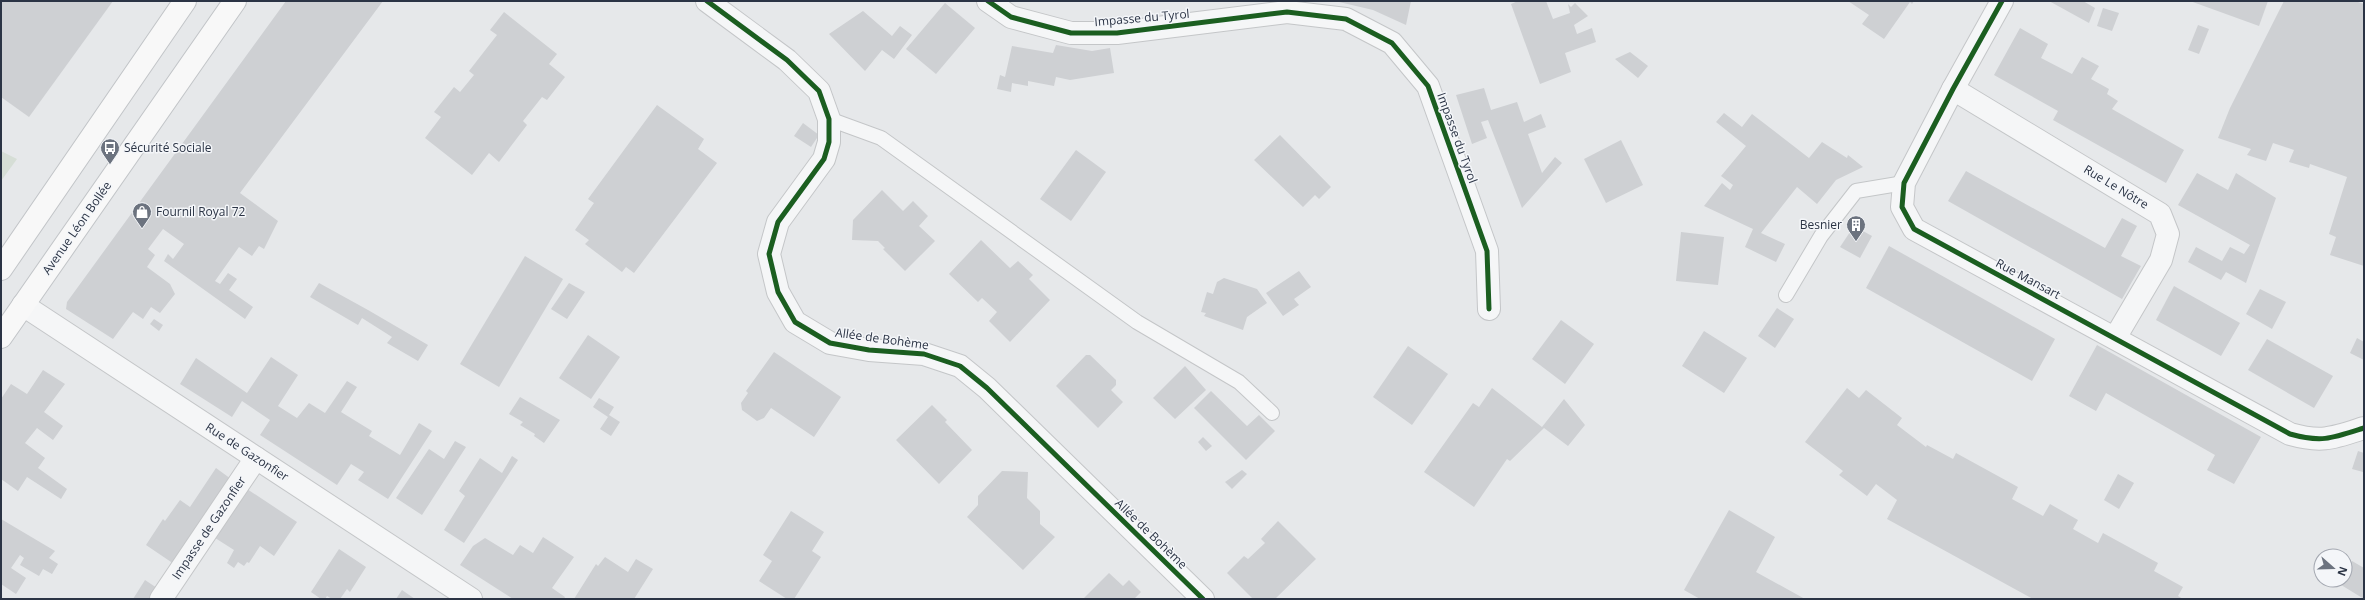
<svg xmlns="http://www.w3.org/2000/svg" width="2365" height="600" viewBox="0 0 2365 600" font-family="'Open Sans',sans-serif">
  <style>
    .green { fill: #d6ded6 }
    .building { fill: #ced0d3 }
    .lines { fill: none; stroke-linecap: round; stroke-linejoin: round }
    .lane-casing { stroke: #c4c6c8; stroke-width: 16 }
    .street-casing { stroke: #c4c6c8; stroke-width: 24 }
    .primary-casing { stroke: #c2c5c8; stroke-width: 24 }
    .lane { stroke: #f5f6f7; stroke-width: 14 }
    .street { stroke: #f5f6f7; stroke-width: 22 }
    .primary { stroke: #f8f8f8; stroke-width: 22 }
    .cycleway-casing { stroke: #f4f6f9; stroke-width: 8 }
    .cycleway { stroke: #1b5e20; stroke-width: 5 }
    .labels { text-anchor: middle; stroke-width: 3; stroke-linejoin: round; paint-order: stroke }
    .street-label { font-size: 12px; fill: #2b3445; stroke: #f4f6f9 }
    .poi-label { font-size: 12px; fill: #2b3445; stroke: #f4f6f9; text-anchor: start }
  </style>
  <rect width="100%" height="100%" fill="#e6e8ea"/>
  <polygon class="green" points="1,151 17,159 1,181"/>
  <g class="building">
    <polygon points="1,1 113,1 29,117 1,97"/>
    <polygon points="286,1 383,1 240,193 278,221 264,249 259,246 252,256 239,247 215,281 220,284 228,273 237,279 229,290 253,307 245,319 164,261 168,254 173,259 184,244 163,229 148,249 155,255 147,267 170,284 175,294 160,313 151,307 143,319 133,312 113,339 66,309 67,302"/>
    <polygon points="1411,1 1406,25 1373,10 1339,2"/>
    <polygon points="1518,1 1546,1 1553,19 1570,13 1568,4 1571,7 1575,3 1588,16 1574,25 1577,34 1592,28 1596,42 1565,53 1571,72 1540,84 1511,4"/>
    <polygon points="1848,1 1914,1 1912,4 1910,2 1884,39 1862,24 1869,15"/>
    <polygon points="2049,1 2083,1 2095,8 2089,23"/>
    <polygon points="2190,1 2268,1 2259,26"/>
    <polygon points="2284,1 2355,1 2364,4 2364,266 2330,255 2336,237 2329,234 2347,177 2310,164 2309,168 2289,162 2294,150 2273,143 2266,161 2247,155 2251,149 2218,138 2230,108"/>
    <polygon points="945,3 975,28 936,74 906,49"/>
    <polygon points="2103,8 2119,13 2112,31 2097,26"/>
    <polygon points="863,11 892,36 900,26 912,35 894,59 882,50 865,71 829,34"/>
    <polygon points="504,12 557,54 549,64 565,77 547,100 542,97 523,121 527,125 499,162 489,153 472,175 425,138 441,117 434,112 454,87 460,92 474,75 469,71 497,35 490,30"/>
    <polygon points="2198,25 2209,29 2199,54 2188,50"/>
    <polygon points="2020,28 2048,44 2041,58 2072,74 2082,57 2099,66 2091,79 2109,89 2107,94 2118,101 2112,109 2184,150 2166,183 2053,120 2058,111 1994,75"/>
    <polygon points="1056,45 1092,51 1110,48 1114,73 1070,80 1056,77 1054,86 1028,81 1028,86 1012,83 1011,92 997,89 1000,75 1005,77 1012,46 1053,53"/>
    <polygon points="1630,52 1648,66 1638,78 1615,59"/>
    <polygon points="1484,88 1491,110 1517,102 1524,122 1541,114 1546,127 1528,134 1542,173 1555,157 1562,163 1522,208 1488,120 1481,122 1487,138 1472,144 1456,95"/>
    <polygon points="657,105 704,139 698,149 717,163 634,273 626,267 622,272 585,244 589,240 575,230 594,203 588,199"/>
    <polygon points="1724,113 1742,127 1752,114 1809,158 1822,142 1847,158 1848,155 1863,167 1836,180 1817,204 1797,187 1761,233 1785,244 1776,262 1745,247 1753,229 1704,206 1722,183 1730,190 1733,185 1721,176 1746,146 1716,122"/>
    <polygon points="803,123 819,135 811,147 794,136"/>
    <polygon points="1280,135 1331,187 1319,199 1315,195 1303,207 1254,160"/>
    <polygon points="1621,140 1643,185 1606,203 1584,159"/>
    <polygon points="1076,150 1106,172 1071,221 1040,199"/>
    <polygon points="1966,171 2105,248 2122,218 2137,226 2121,256 2141,266 2122,299 1948,201"/>
    <polygon points="2197,173 2228,190 2236,173 2276,198 2246,283 2226,272 2221,280 2188,262 2196,247 2222,261 2230,247 2244,254 2250,245 2178,205"/>
    <polygon points="882,190 903,211 913,201 928,216 919,226 935,241 905,271 883,249 885,248 878,241 852,240 853,220"/>
    <polygon points="1854,226 1872,236 1860,258 1840,247"/>
    <polygon points="1681,232 1724,237 1718,285 1676,281"/>
    <polygon points="981,240 1010,268 1018,261 1033,275 1029,279 1050,300 1010,342 989,321 997,312 982,298 978,302 949,274"/>
    <polygon points="1889,246 2055,339 2032,381 1866,288"/>
    <polygon points="525,256 563,279 499,387 460,364"/>
    <polygon points="1299,271 1311,287 1294,299 1299,305 1283,316 1266,293"/>
    <polygon points="1224,278 1257,289 1267,303 1247,317 1243,330 1204,316 1206,313 1201,312 1207,292 1213,294 1217,282"/>
    <polygon points="319,283 368,310 428,345 418,361 387,343 392,337 362,318 358,325 310,297"/>
    <polygon points="569,283 585,292 567,319 551,309"/>
    <polygon points="2174,286 2240,323 2221,356 2156,320"/>
    <polygon points="2260,289 2286,302 2272,329 2246,314"/>
    <polygon points="1777,308 1794,319 1775,348 1758,336"/>
    <polygon points="154,319 163,325 159,331 150,324"/>
    <polygon points="1561,320 1594,344 1565,384 1532,359"/>
    <polygon points="1704,331 1747,358 1724,393 1682,366"/>
    <polygon points="588,335 620,357 591,399 559,378"/>
    <polygon points="2357,338 2364,342 2364,360 2350,353"/>
    <polygon points="2267,339 2333,376 2314,408 2248,370"/>
    <polygon points="2097,345 2261,437 2234,484 2207,470 2215,455 2106,393 2096,411 2069,396"/>
    <polygon points="1408,346 1448,374 1412,425 1373,397"/>
    <polygon points="774,352 841,397 814,437 771,408 764,418 757,421 742,410 741,403 748,393 746,391"/>
    <polygon points="1086,355 1090,355 1116,380 1116,385 1111,390 1123,402 1098,428 1056,386"/>
    <polygon points="271,357 298,375 278,406 297,418 309,403 325,413 347,381 357,387 341,412 372,431 369,436 400,455 419,423 432,431 388,499 358,480 364,472 351,464 337,485 260,435 270,420 242,401 232,417 180,384 196,358 247,393"/>
    <polygon points="1185,366 1206,390 1175,419 1153,398"/>
    <polygon points="43,370 65,384 44,412 63,426 53,440 37,428 25,443 45,458 38,468 67,489 61,499 27,477 18,491 1,479 1,399 11,384 27,394"/>
    <polygon points="1492,388 1542,427 1564,399 1585,425 1568,446 1544,428 1510,461 1507,459 1474,507 1424,472 1473,403 1479,407"/>
    <polygon points="1847,388 1859,398 1866,390 1902,418 1897,425 1926,447 1927,445 1953,459 1956,453 2018,487 2012,499 2043,516 2050,504 2078,520 2073,529 2098,543 2103,533 2158,563 2154,571 2183,587 2178,596 2183,599 2033,599 1887,519 1897,500 1876,484 1867,496 1839,475 1843,471 1805,442"/>
    <polygon points="1211,391 1247,426 1259,415 1275,431 1246,460 1194,408"/>
    <polygon points="520,397 560,420 544,443 534,436 535,434 520,425 523,422 509,414"/>
    <polygon points="599,398 614,407 609,415 620,422 611,436 600,429 608,417 593,407"/>
    <polygon points="932,405 947,420 945,422 972,450 939,484 896,440"/>
    <polygon points="1203,437 1212,446 1206,451 1198,442"/>
    <polygon points="455,441 466,447 422,515 396,498 429,449 444,459"/>
    <polygon points="2358,451 2364,453 2363,472 2352,469"/>
    <polygon points="512,456 518,460 464,543 444,530 465,496 459,491 480,458 502,473"/>
    <polygon points="216,468 231,479 174,564 146,545 163,519 165,521 180,500 190,507"/>
    <polygon points="1242,470 1247,474 1232,489 1225,482"/>
    <polygon points="1002,471 1028,472 1027,498 1040,511 1040,524 1055,537 1023,570 967,517 978,505 978,496"/>
    <polygon points="2118,474 2134,483 2119,509 2104,500"/>
    <polygon points="244,487 297,522 274,556 260,546 249,563 247,562 244,566 238,562 234,568 227,563 234,550 212,536"/>
    <polygon points="1729,510 1775,537 1756,572 1805,599 1700,599 1684,590"/>
    <polygon points="791,511 824,532 812,551 821,557 794,599 787,599 759,581 772,561 763,555"/>
    <polygon points="1,519 55,551 49,558 58,564 52,574 43,569 39,576 20,565 24,558 20,555 11,568 26,578 16,594 1,584"/>
    <polygon points="1278,521 1316,559 1275,599 1253,599 1227,573 1244,556 1248,559 1265,543 1261,539"/>
    <polygon points="543,537 574,557 552,588 565,597 564,599 513,599 460,565 473,546 485,538 513,555 520,545 533,553"/>
    <polygon points="339,549 366,567 350,592 347,589 340,599 332,599 327,596 325,599 321,599 311,592"/>
    <polygon points="605,557 628,572 636,559 653,569 634,599 574,599 596,564 598,566"/>
    <polygon points="2352,561 2364,568 2364,599 2338,583 2340,580 2345,580 2345,572"/>
    <polygon points="1109,573 1123,586 1129,580 1141,592 1134,599 1083,599"/>
    <polygon points="145,580 157,588 150,599 133,599"/>
    <polygon points="402,590 415,599 396,599"/>
  </g>
  <g class="lines">
    <defs>
      <g id="lane">
        <polyline points="829,119 881,138 1137,322 1239,382 1272,413"/>
        <polyline points="1786,295 1821,236 1856,191 1904,183"/>
      </g>
      <g id="street">
        <polyline points="707,1 787,60 819,91 829,119 829,142 824,159 778,222 769,254 778,292 795,322 830,343 869,350 924,354 960,366 987,388 1203,599"/>
        <polyline points="988,1 1011,17 1071,33 1117,33 1287,12 1346,19 1392,43 1428,86 1487,251 1489,309"/>
        <path d="M2002,1L1953,89L1904,183L1902,207L1914,229L2290,434C2322,443 2333,438 2364,428"/>
        <polyline points="1953,89 2160,214 2168,234 2161,260 2115,338"/>
        <polyline points="23,305 471,599"/>
        <polyline points="161,599 256,458"/>
      </g>
      <g id="primary">
        <polyline points="1,269 185,1"/>
        <polyline points="1,337 235,1"/>
      </g>
    </defs>
    <use href="#lane" class="lane-casing"/>
    <use href="#street" class="street-casing"/>
    <use href="#primary" class="primary-casing"/>
    <use href="#lane" class="lane"/>
    <use href="#street" class="street"/>
    <use href="#primary" class="primary"/>
    <defs>
      <g id="cycleway">
        <polyline points="707,1 787,60 819,91 829,119 829,142 824,159 778,222 769,254 778,292 795,322 830,343 869,350 924,354 960,366 987,388 1203,599"/>
        <polyline points="988,1 1011,17 1071,33 1117,33 1287,12 1346,19 1392,43 1428,86 1487,251 1489,309"/>
        <path d="M2002,1L1953,89L1904,183L1902,207L1914,229L2290,434C2322,443 2333,438 2364,428"/>
      </g>
    </defs>
    <use href="#cycleway" class="cycleway-casing"/>
    <use href="#cycleway" class="cycleway"/>
  </g>
  <defs>
    <symbol id="bus-pin" viewBox="-11 -11 22 30"><path d="M0 17L-7.5 6A9.5 9.5 0 1 1 7.5 6Z" fill="#6c737f" stroke="#f4f6f9"/><path d="M-5-6H5V4H4V6H2V4H-2V6H-4V4H-5ZM-3.5-4V0h7V-4ZM-3.5 1.2v1.5H-2V1.2ZM2 1.2v1.5H3.5V1.2Z" fill="#fff"/></symbol>
    <symbol id="shop-pin" viewBox="-11 -11 22 30"><path d="M0 17L-7.5 6A9.5 9.5 0 1 1 7.5 6Z" fill="#6c737f" stroke="#f4f6f9"/><path d="M-5-2.5h2.3a2.7 3.5 0 0 1 5.4 0H5L5.5 6h-11ZM-1.5-2.5h3a1.5 2.3 0 0 0-3 0Z" fill="#fff"/></symbol>
    <symbol id="building-pin" viewBox="-11 -11 22 30"><path d="M0 17L-7.5 6A9.5 9.5 0 1 1 7.5 6Z" fill="#6c737f" stroke="#f4f6f9"/><path d="M-4-6H4V6H1V3H-1V6H-4ZM-2.5-4.3h1.7v1.8h-1.7ZM.8-4.3h1.7v1.8H.8ZM-2.5-1h1.7V.8h-1.7ZM.8-1h1.7V.8H.8Z" fill="#fff"/></symbol>
  </defs>
  <g fill-rule="evenodd">
    <use href="#bus-pin" x="99" y="137" width="22" height="30"/>
    <use href="#shop-pin" x="131" y="201" width="22" height="30"/>
    <use href="#building-pin" x="1845" y="214" width="22" height="30"/>
  </g>
  <g class="labels">
    <g class="street-label">
      <text transform="translate(1142 18) rotate(-5)" y="4">Impasse du Tyrol</text>
      <text transform="translate(1457 138) rotate(70)" y="4">Impasse du Tyrol</text>
      <text transform="translate(2116 187) rotate(31)" y="4">Rue Le Nôtre</text>
      <text transform="translate(77 228) rotate(-55)" y="4">Avenue Léon Bollée</text>
      <text transform="translate(2028 279) rotate(28)" y="4">Rue Mansart</text>
      <text transform="translate(882 339) rotate(8)" y="4">Allée de Bohème</text>
      <text transform="translate(247 452) rotate(33)" y="4">Rue de Gazonfier</text>
      <text transform="translate(209 528) rotate(-56)" y="4">Impasse de Gazonfier</text>
      <text transform="translate(1151 534) rotate(44)" y="4">Allée de Bohème</text>
    </g>
    <g class="poi-label">
      <text x="124" y="152">Sécurité Sociale</text>
      <text x="156" y="216">Fournil Royal 72</text>
      <text x="1842" y="229" text-anchor="end">Besnier</text>
    </g>
  </g>
  <rect width="2365" height="600" fill="none" stroke="#2b3445" stroke-width="4"/>
  <g transform="translate(2333 568) rotate(110)"><circle r="19" fill="#f4f6f9" stroke="#a4a8b1"/>
  <path d="M0-3L7 15L0 10L-7 15Z" fill="#6c737f"/>
  <text y="-6" font-size="11" font-weight="bold" text-anchor="middle" fill="#2b3445">N</text>
  </g>
</svg>
